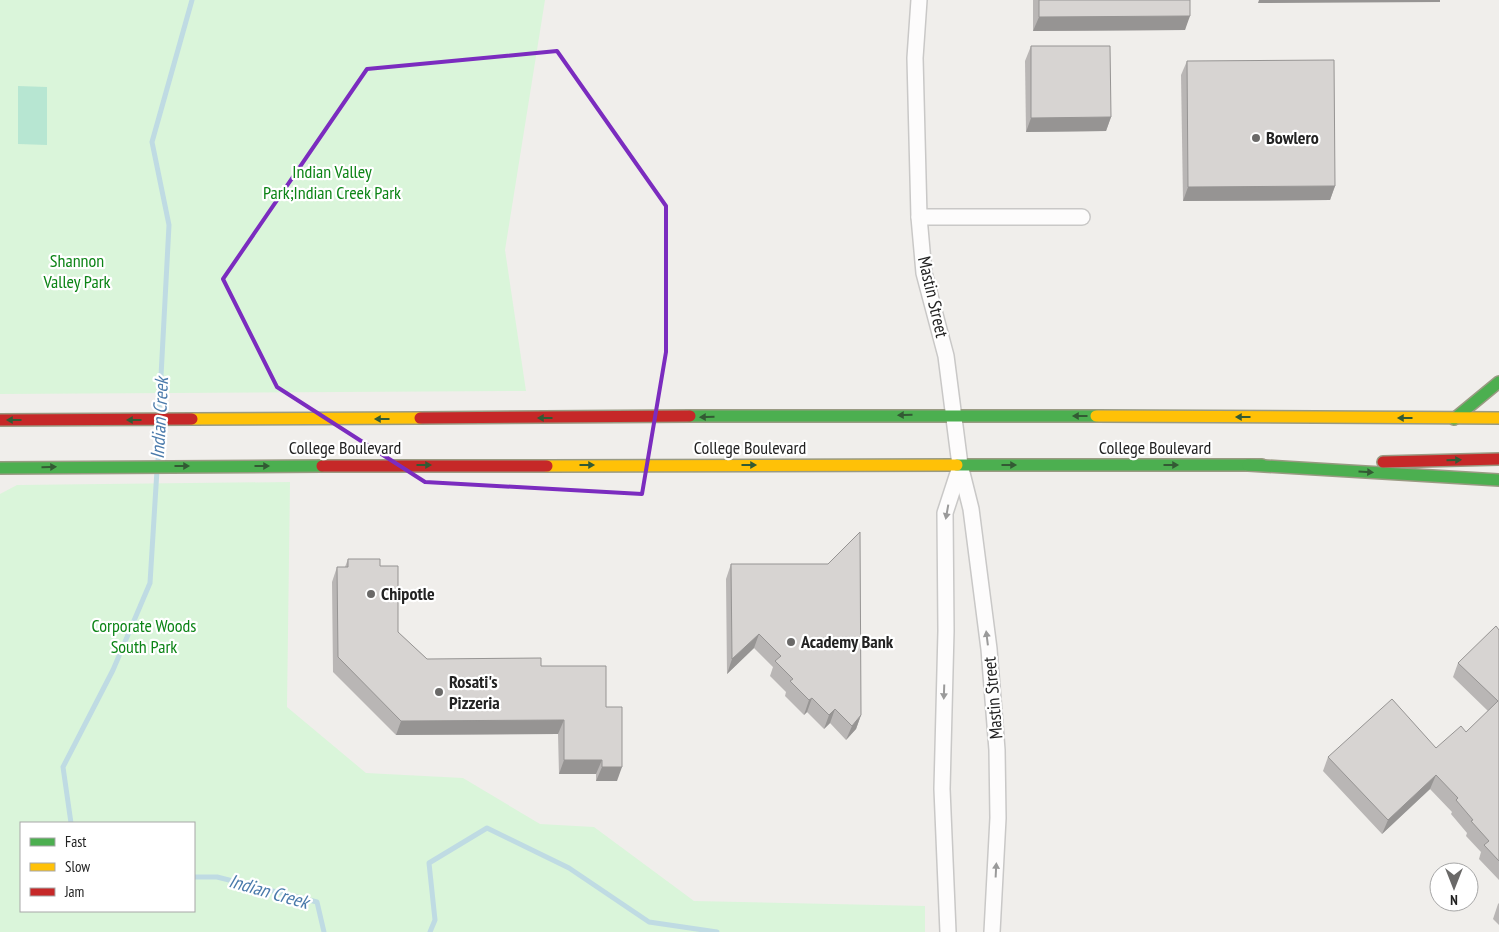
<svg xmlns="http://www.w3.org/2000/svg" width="1499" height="932" viewBox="0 0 1499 932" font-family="'PT Sans Narrow',sans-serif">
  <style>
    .park { fill: #daf5da; fill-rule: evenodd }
    .pitch { fill: #b7e6d2 }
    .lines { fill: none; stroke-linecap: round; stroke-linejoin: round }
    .stream { stroke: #bfdbe3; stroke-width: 5 }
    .street-casing { stroke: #c9c8c7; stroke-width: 18 }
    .fast-casing { stroke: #999a82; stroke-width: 14 }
    .slow-casing { stroke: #999a82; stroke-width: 14 }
    .jam-casing { stroke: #999a82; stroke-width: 14 }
    .street { stroke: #fdfcfc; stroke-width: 15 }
    .fast { stroke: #4caf50; stroke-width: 11 }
    .slow { stroke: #ffc107; stroke-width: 11 }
    .jam { stroke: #c62828; stroke-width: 11 }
    .wall { fill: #b9b6b5 }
    .shaded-wall { fill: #969493 }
    .building { fill: #d7d4d2; stroke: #969493 }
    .oneway { fill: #335a34 }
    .oneway2 { fill: #9a9a9a }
    .marked { fill: none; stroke: #7b2cbf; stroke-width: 4; stroke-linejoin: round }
    .poi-dot { fill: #6a6968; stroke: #fff; stroke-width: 2 }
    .labels { text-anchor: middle; stroke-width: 4.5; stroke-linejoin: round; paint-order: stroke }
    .poi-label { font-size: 18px; font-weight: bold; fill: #222; stroke: #fff; text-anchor: start }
    .park-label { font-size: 18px; fill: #0c8416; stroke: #fff }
    .street-label { font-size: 18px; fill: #222; stroke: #fff }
    .water-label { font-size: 19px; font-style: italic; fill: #4a7aab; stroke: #fff }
  </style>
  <rect width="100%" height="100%" fill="#f0eeeb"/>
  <g class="park">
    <polygon points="0,0 545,0 505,250 526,391 0,394"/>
    <path d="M290,482L287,707L366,773L463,778L540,824L594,827L694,901L925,906V932H0V494L17,485ZM194,823V911H21V823Z"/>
  </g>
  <polygon class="pitch" points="18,86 47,87 47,145 18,144"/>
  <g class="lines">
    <g class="stream">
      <polyline points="159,414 169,225 152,142 192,0"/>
      <polyline points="158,462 159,425"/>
      <polyline points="71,823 63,767 113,670 150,583 157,470"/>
      <polyline points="194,877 217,877 317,902 324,932"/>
      <polyline points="430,932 435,920 429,863 487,828 569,868 649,922 717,932"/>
    </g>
    <defs>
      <g id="street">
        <polyline points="919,0 915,58 919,217 924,273 946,356 960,465 971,509 989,649 997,750 998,818 992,932"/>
        <polyline points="919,217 1082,217"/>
        <polyline points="948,932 942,789 946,631 945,513 960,467"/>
      </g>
      <g id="fast">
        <polyline points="690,416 1096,416"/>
        <polyline points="1454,419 1499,382"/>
        <polyline points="957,465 1262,465"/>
        <polyline points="1248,465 1499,480"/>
        <polyline points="0,468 322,466"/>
      </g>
      <g id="slow">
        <polyline points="1096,416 1499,418"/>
        <polyline points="192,419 420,418"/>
        <polyline points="547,466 957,465"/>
      </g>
      <g id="jam">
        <polyline points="420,418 690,416"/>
        <polyline points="0,420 192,419"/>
        <polyline points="1383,462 1499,459"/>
        <polyline points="322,466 547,466"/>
      </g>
    </defs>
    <use href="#street" class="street-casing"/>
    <use href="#fast" class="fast-casing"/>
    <use href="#slow" class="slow-casing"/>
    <use href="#jam" class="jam-casing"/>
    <use href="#street" class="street"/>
    <use href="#fast" class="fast"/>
    <use href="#slow" class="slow"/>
    <use href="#jam" class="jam"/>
  </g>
  <g class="wall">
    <polygon points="1033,0 1190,0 1185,30 1033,31"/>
    <polygon points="1031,46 1111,117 1106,131 1026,132 1025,61"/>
    <polygon points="1187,61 1335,186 1330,200 1183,201 1181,75"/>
    <polygon points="348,559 380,566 398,632 427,659 541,666 606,707 617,781 596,781 596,774 559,774 558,734 396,735 333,672 332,582 337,567 345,567"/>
    <polygon points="731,564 861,715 856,729 846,740 830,723 824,729 807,712 804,715 785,696 786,692 770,676 773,667 754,648 727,674 726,579"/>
    <polygon points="1499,630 1499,880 1479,859 1481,852 1466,836 1467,833 1451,814 1452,812 1430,789 1382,834 1323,771 1328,757 1436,748 1466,732 1488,711 1453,677 1458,663"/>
    <polygon points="1499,903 1499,925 1493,919 1498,904"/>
  </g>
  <g class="shaded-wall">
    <polygon points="1259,0 1440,0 1440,2 1258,3"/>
    <polygon points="1190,16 1185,30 1033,31 1039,17"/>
    <polygon points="1111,117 1106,131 1026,132 1031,118"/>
    <polygon points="1335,186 1330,200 1183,201 1188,187"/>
    <polygon points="759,634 754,648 727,674 732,659"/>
    <polygon points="812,698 807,712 804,715 809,700"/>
    <polygon points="835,709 830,723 824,729 829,715"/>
    <polygon points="861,715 856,729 846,740 852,726"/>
    <polygon points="564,720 558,734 396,735 401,721"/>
    <polygon points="564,760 602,760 596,774 559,774"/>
    <polygon points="602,767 622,767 617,781 596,781"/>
    <polygon points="1436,775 1430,789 1382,834 1388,820"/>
  </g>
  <g class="building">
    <polygon points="1039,0 1190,0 1190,16 1039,17"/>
    <polygon points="1031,46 1110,46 1111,117 1031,118"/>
    <polygon points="1334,60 1335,186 1188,187 1187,61"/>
    <polygon points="860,532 861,715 852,726 835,709 829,715 812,698 809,700 790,681 793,679 775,661 781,656 759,634 732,659 731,564 828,564"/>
    <polygon points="348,559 380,559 380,566 398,566 398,632 427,659 541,658 541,666 606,666 606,707 622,707 622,767 602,767 602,760 564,760 564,720 401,721 338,657 337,567 348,567"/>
    <polygon points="1496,626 1499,630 1499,861 1484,845 1489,841 1471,821 1473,820 1456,800 1458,798 1436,775 1388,820 1328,757 1392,699 1436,748 1461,726 1466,732 1498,701 1458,663"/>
  </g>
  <defs><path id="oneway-solid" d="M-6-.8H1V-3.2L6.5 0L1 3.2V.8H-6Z" transform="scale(1.25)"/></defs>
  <g class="oneway">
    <use href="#oneway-solid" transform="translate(905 415) rotate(179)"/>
    <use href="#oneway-solid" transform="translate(1080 416) rotate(-180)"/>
    <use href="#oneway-solid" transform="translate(707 417) rotate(179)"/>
    <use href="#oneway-solid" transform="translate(1243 417) rotate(-180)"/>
    <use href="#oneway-solid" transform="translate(545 418) rotate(180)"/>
    <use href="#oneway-solid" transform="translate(1405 418) rotate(-180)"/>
    <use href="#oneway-solid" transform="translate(382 419) rotate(180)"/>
    <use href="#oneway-solid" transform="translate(14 420) rotate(180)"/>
    <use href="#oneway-solid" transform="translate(134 420) rotate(180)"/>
    <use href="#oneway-solid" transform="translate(1454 460) rotate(-2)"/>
    <use href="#oneway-solid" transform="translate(424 465)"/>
    <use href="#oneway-solid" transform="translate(587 465)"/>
    <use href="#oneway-solid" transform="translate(749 465)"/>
    <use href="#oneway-solid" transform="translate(1009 465)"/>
    <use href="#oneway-solid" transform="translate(1171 465)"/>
    <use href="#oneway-solid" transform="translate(182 466)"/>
    <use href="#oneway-solid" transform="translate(262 466)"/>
    <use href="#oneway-solid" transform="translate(49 467) rotate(-1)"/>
    <use href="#oneway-solid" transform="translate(1366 472) rotate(3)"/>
  </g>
  <g class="oneway2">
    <use href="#oneway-solid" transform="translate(947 512) rotate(100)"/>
    <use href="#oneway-solid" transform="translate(987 638) rotate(-97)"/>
    <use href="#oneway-solid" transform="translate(944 692) rotate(92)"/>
    <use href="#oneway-solid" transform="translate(996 870) rotate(-87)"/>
  </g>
  <path class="marked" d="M557,51L666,206V352L642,494L425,482L277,387L223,279L367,69Z"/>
  <g class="poi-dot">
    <circle cx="1256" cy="138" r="5"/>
    <circle cx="371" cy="594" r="5"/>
    <circle cx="791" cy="642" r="5"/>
    <circle cx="439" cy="692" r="5"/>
  </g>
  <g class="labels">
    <g class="poi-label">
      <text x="1266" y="144">Bowlero</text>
      <text x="381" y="600">Chipotle</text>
      <text x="801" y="648">Academy Bank</text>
      <text x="449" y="688">Rosati's<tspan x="449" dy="21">Pizzeria</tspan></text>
    </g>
    <g class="park-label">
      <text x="332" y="178">Indian Valley<tspan x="332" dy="21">Park;Indian Creek Park</tspan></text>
      <text x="77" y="267">Shannon<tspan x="77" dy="21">Valley Park</tspan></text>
      <text x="144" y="632">Corporate Woods<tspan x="144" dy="21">South Park</tspan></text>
    </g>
    <g class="street-label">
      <text transform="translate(933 297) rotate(77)" y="6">Mastin Street</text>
      <text x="345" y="454">College Boulevard</text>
      <text x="750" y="454">College Boulevard</text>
      <text x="1155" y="454">College Boulevard</text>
      <text transform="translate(993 698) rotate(-95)" y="6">Mastin Street</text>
    </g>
    <g class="water-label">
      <text transform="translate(159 418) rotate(-87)" y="7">Indian Creek</text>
      <text transform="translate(269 891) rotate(16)" y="7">Indian Creek</text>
    </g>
  </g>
  <rect x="20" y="822" width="175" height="90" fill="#ffffff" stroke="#a7a7a7"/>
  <rect x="30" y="838" width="25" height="8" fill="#4caf50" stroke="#a7a7a7"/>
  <text x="65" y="847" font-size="15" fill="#222222">Fast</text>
  <rect x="30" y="863" width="25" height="8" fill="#ffc107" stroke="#a7a7a7"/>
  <text x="65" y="872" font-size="15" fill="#222222">Slow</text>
  <rect x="30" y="888" width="25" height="8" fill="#c62828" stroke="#a7a7a7"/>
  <text x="65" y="897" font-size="15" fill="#222222">Jam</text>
  <g transform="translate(1454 887) rotate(180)"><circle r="24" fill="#ffffff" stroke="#a7a7a7"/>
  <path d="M0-4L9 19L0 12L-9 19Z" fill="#6a6968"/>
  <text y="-8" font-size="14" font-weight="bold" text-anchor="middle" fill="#222222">N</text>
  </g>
</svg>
